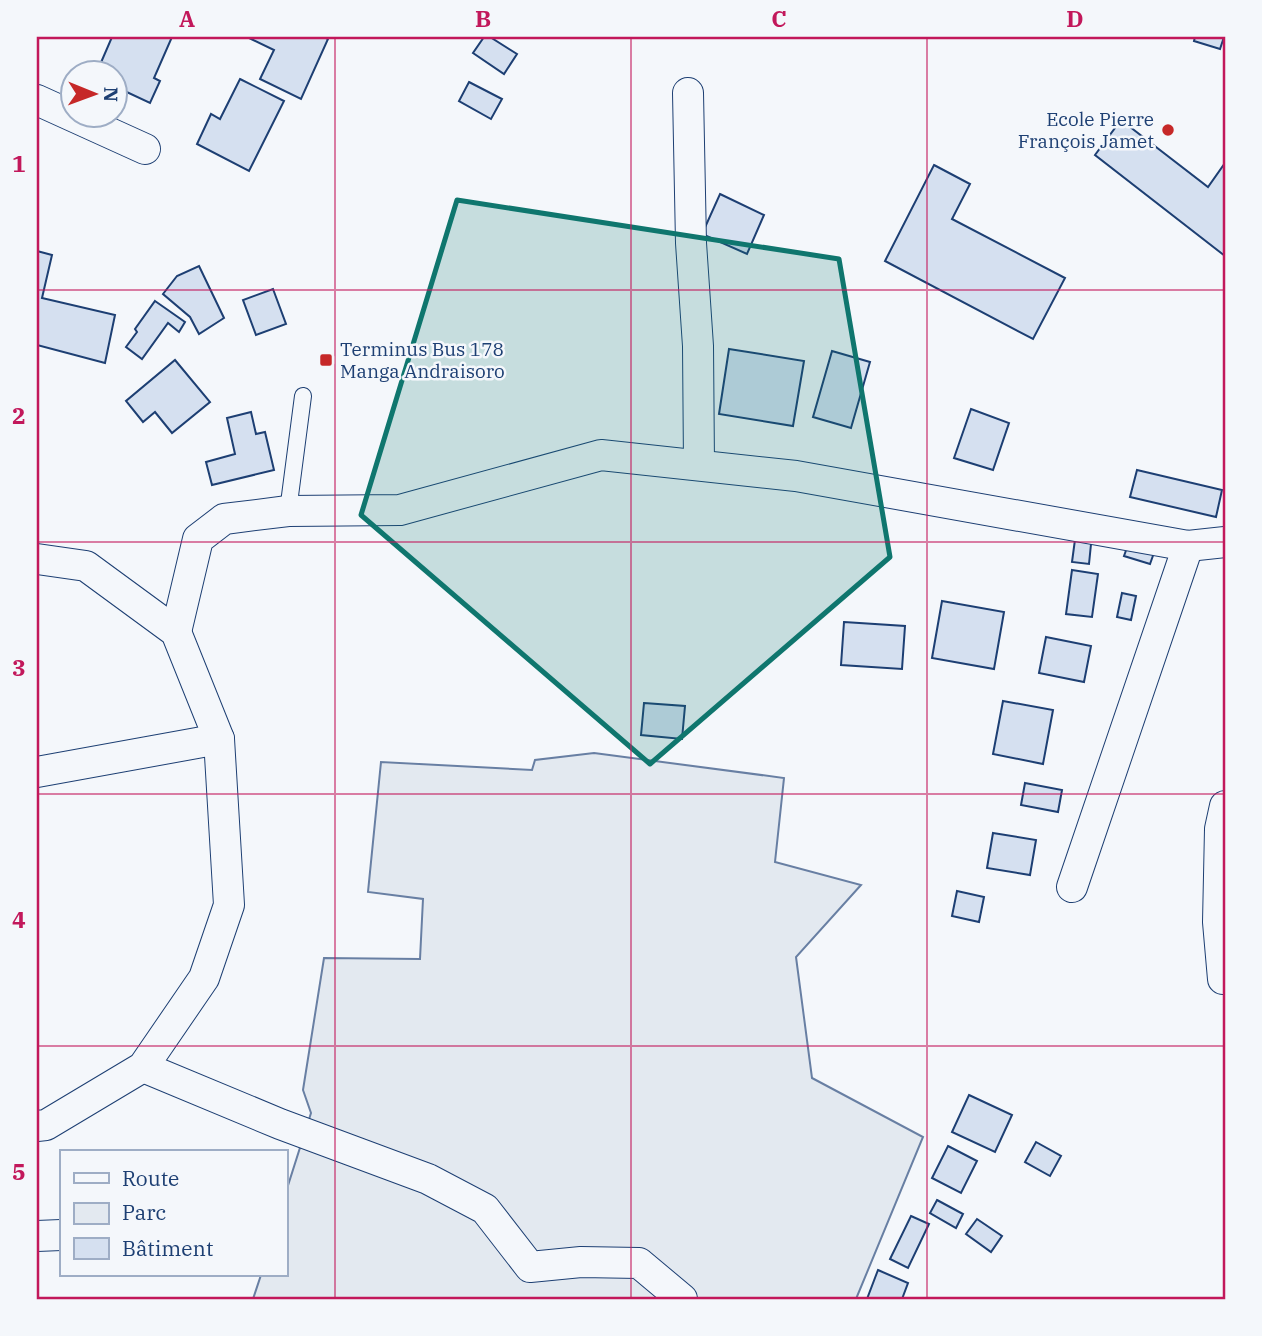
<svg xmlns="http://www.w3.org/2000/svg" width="1262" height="1336" viewBox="0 0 1262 1336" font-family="'IBM Plex Serif',serif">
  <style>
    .green { fill: #e3e9f0; stroke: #687fa3; stroke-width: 2 }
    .building { fill: #d5e0f0; stroke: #1d3f73; stroke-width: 2 }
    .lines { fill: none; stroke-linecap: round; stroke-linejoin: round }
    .lane-casing { stroke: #1d3f73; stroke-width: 18 }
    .street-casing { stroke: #1d3f73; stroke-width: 32 }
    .lane { stroke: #f4f7fb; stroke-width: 16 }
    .street { stroke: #f4f7fb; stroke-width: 30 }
    .marked { fill: #0f766e; fill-opacity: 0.2; stroke: #0f766e; stroke-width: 5; stroke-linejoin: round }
    .grid { fill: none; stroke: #c2185b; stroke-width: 2; stroke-opacity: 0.55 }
    .poi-dot { fill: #c62828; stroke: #f4f7fb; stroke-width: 2.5 }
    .labels { text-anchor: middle; stroke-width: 5; stroke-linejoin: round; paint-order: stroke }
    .poi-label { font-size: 19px; fill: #1d3f73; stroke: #f4f7fb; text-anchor: end }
    .neatline { fill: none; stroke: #c2185b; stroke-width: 2.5 }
    .grid-label { font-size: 23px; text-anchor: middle; font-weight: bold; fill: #c2185b }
  </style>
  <rect width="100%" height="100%" fill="#f4f7fb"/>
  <polygon class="green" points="594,753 784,778 775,862 861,885 796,957 812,1078 923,1137 856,1299 253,1299 261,1275 285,1275 285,1195 311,1113 303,1090 324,958 420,959 423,899 368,892 381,762 532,770 535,760"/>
  <g class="building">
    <polygon points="112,37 172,37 154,78 160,81 150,103 116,87 116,74 96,74"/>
    <polygon points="247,37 324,37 328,39 301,99 260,79 274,50"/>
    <polygon points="484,37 490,37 517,54 504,74 473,53"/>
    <polygon points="1195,37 1224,37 1220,49 1194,41"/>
    <polygon points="240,79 284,101 249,171 197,144 211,114 220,119"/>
    <polygon points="469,82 502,99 491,119 459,101"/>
    <polygon points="1121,120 1208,187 1225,163 1225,256 1095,155"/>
    <polygon points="934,165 970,184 952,219 1065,278 1033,339 885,261"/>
    <polygon points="720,194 764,215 747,254 702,234"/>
    <polygon points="37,251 52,255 42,298 115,315 105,363 37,345"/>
    <polygon points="199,266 224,318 199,334 190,317 163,294 177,276"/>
    <polygon points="273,289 286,324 256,335 243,300"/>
    <polygon points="155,301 185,322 179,332 168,323 142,359 126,347 137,332 135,329"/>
    <polygon points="729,349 804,361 793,426 719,414"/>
    <polygon points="832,351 870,362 851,428 813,417"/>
    <polygon points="175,360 210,402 172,433 155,412 143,422 126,401"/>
    <polygon points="971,409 1009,423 993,470 954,458"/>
    <polygon points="251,412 256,434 265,432 274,470 212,485 206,462 235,454 227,418"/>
    <polygon points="1137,470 1222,490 1216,517 1130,497"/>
    <polygon points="1076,532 1092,534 1089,564 1072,562"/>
    <polygon points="1129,542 1155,550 1150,564 1124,556"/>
    <polygon points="1072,570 1098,574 1092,617 1066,614"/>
    <polygon points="1122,593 1136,596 1131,620 1117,617"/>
    <polygon points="942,601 1004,612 994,669 932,658"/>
    <polygon points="844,622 905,626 902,669 841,665"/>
    <polygon points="1046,637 1091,646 1084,682 1039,673"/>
    <polygon points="1003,701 1053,710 1043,764 993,754"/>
    <polygon points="644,703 685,706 682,739 641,735"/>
    <polygon points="1025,783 1062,790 1058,812 1021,805"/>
    <polygon points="993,833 1036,840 1030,875 987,868"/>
    <polygon points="957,891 984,897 979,922 952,916"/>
    <polygon points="969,1095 1012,1115 995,1152 952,1132"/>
    <polygon points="1036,1142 1061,1156 1050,1176 1025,1162"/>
    <polygon points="948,1146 977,1161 961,1193 932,1178"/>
    <polygon points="937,1200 963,1214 956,1228 930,1213"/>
    <polygon points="911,1216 929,1224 908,1268 890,1259"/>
    <polygon points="977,1219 1002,1236 991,1252 966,1234"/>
    <polygon points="878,1270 908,1283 902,1299 867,1299"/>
  </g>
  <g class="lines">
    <defs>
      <polyline id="lane" points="288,511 303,396"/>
      <g id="street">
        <polyline points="688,93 691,243 698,346 699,465"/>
        <polyline points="37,100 145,149"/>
        <polyline points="37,559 86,566 176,632 219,739 229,905 204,978 143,1067 46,1125 37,1126"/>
        <polyline points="176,632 198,539 224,519 288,511 400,510 601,455 796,476 1188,546 1225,542"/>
        <polyline points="37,772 219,739"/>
        <polyline points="1072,887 1188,546"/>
        <polyline points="1223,979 1218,922 1220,829 1225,806"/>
        <polyline points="143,1067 280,1124 428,1179 485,1209 530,1267 581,1262 639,1263 682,1299"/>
        <polyline points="37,1236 61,1235"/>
      </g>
    </defs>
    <use href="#lane" class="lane-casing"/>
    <use href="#street" class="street-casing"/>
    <use href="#lane" class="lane"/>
    <use href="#street" class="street"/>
  </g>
  <path class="marked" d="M457,200L839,259L890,557L650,764L361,515Z"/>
  <path class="grid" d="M335,37V1299M631,37V1299M927,37V1299M37,290H1225M37,542H1225M37,794H1225M37,1046H1225"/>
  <g class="poi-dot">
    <circle cx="1168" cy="130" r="7"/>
    <rect x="319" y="353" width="14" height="14" rx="3.5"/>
  </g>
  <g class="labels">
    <g class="poi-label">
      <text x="1154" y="126">Ecole Pierre<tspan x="1154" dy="22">François Jamet</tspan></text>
      <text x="340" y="356" text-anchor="start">Terminus Bus 178<tspan x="340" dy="22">Manga Andraisoro</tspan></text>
    </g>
  </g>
  <rect width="1262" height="1336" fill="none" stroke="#f4f7fb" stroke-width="77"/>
  <rect x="60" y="1150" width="228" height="126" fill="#f4f7fb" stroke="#9eadc5" stroke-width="2"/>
  <rect x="74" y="1173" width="35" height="10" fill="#f4f7fb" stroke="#9eadc5" stroke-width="2"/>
  <text x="122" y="1186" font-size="21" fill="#1d3f73">Route</text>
  <rect x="74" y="1203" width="35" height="21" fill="#e3e9f0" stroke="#9eadc5" stroke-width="2"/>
  <text x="122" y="1220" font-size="21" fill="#1d3f73">Parc</text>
  <rect x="74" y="1238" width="35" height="21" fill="#d5e0f0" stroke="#9eadc5" stroke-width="2"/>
  <text x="122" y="1256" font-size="21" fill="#1d3f73">Bâtiment</text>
  <g transform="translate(94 94) rotate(91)"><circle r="33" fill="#f4f7fb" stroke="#9eadc5" stroke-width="2"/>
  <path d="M0-5L12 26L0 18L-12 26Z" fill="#c62828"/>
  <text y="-10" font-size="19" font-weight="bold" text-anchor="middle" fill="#1d3f73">N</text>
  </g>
  <rect x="38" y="38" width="1186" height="1260" class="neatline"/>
  <g class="grid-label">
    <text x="187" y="27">A</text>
    <text x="483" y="27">B</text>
    <text x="779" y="27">C</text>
    <text x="1075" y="27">D</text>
    <text x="19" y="172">1</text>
    <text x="19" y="424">2</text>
    <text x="19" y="676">3</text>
    <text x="19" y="928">4</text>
    <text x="19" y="1180">5</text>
  </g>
</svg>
